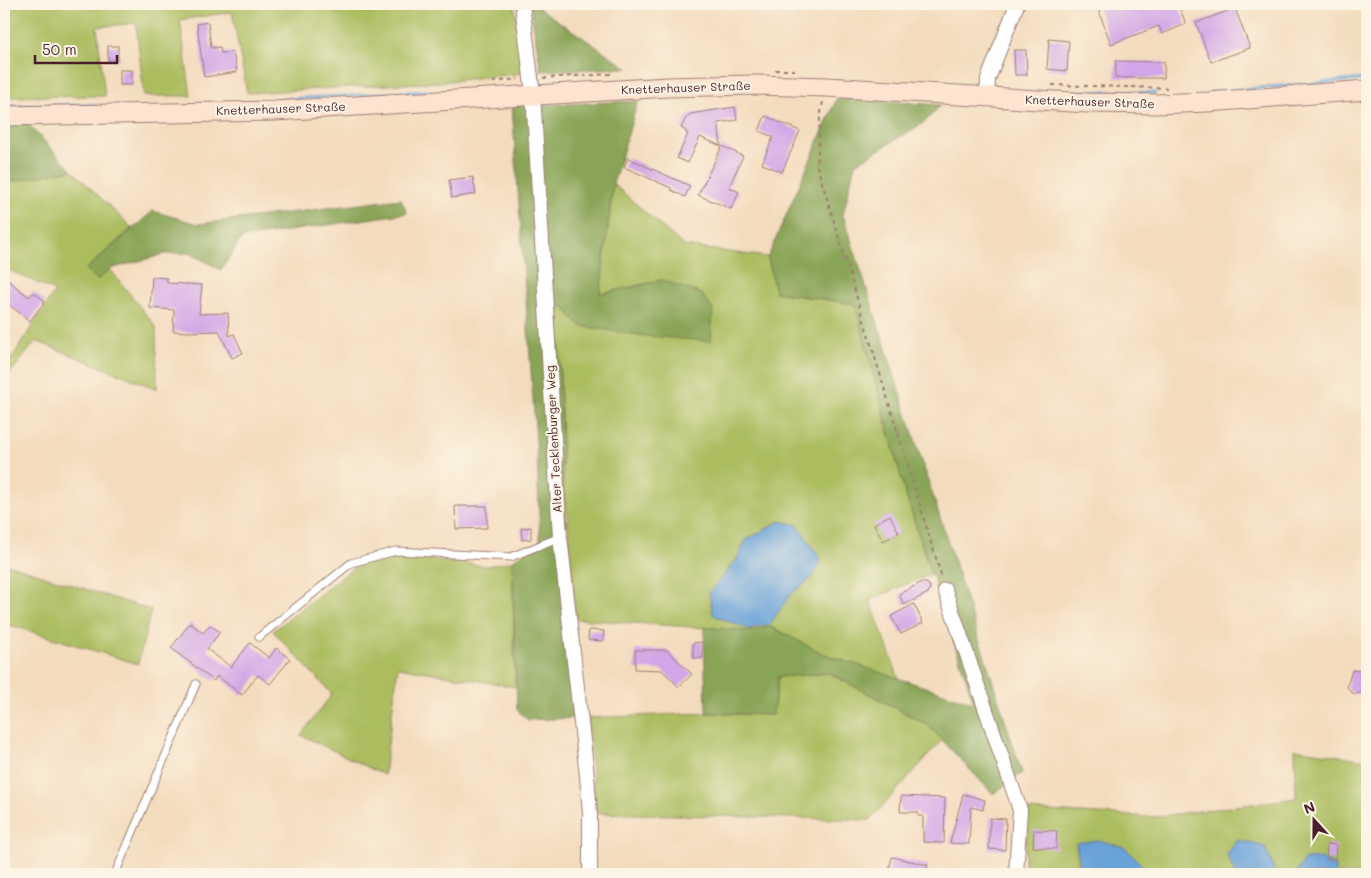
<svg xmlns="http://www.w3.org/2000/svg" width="1371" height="878" viewBox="0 0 1371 878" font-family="Mali,sans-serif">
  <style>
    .green { fill: #acbd60; stroke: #7b6e46; fill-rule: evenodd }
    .forest { fill: #89a456; stroke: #6a6240 }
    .water { fill: #69a2d8; stroke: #5a6082 }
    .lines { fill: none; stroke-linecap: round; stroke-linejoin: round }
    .stream { stroke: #69a2d8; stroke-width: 3 }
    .building { fill: #d1a5e7 }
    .lane-casing { stroke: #9e7e74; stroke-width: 9 }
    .street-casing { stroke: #9e7e74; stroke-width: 16 }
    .secondary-casing { stroke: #9e7e74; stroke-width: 21 }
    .path { stroke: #9e7e74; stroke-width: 2; stroke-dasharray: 4 4; stroke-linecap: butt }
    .lane { stroke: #fff; stroke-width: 7 }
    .street { stroke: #fff; stroke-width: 14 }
    .secondary { stroke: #fde4d0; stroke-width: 19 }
    .labels { text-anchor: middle; stroke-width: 4; stroke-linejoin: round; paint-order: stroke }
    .street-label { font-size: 12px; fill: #4a1f2b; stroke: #fcf5e5 }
  </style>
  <rect width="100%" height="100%" fill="#fcf5e5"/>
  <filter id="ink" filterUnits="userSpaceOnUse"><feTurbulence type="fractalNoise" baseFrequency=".02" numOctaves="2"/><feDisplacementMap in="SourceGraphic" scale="10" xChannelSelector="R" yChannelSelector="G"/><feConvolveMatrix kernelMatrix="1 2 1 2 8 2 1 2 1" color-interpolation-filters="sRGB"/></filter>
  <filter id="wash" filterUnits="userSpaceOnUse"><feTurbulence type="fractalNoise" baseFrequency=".0096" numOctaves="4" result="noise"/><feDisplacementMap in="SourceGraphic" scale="20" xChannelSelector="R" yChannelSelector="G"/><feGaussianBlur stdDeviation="1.12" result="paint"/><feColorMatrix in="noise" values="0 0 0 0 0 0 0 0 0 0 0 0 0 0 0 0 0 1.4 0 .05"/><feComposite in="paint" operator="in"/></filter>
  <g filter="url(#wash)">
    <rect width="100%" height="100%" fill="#f3dcbd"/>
    <g class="green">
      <polygon points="6,4 514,4 525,73 439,82 247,93 232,12 180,20 191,96 144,96 136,23 97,27 105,96 4,97 4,15"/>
      <polygon points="72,170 132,228 86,269 97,280 110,269 156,327 157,389 36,341 4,381 4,370 55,291 4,268 4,183"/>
      <path d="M613,184L684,246L768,257L775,292L855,304L905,492L931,574L870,600L899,679L824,654L771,627L748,631L576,619L567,513L563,488L558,302L581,326L662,280L600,294ZM746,540L813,577L790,595L709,593L737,559Z"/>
      <polygon points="386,557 412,557 487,566 512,561 515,687 398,667 384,775 301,735 332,694 273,631 357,565"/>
      <polygon points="4,563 151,610 138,664 10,625 4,644"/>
      <polygon points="829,673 928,725 942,740 870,820 596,813 587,718 706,713 773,715 778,677"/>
      <polygon points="1295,749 1367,760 1367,874 1335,874 1335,866 1305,859 1295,874 1275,872 1265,847 1227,854 1235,874 1182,874 1176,867 1144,867 1124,847 1076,844 1081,874 1024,874 1028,810 1154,817 1296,798"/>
    </g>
    <g class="forest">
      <polygon points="530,4 533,4 628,68 541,71"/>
      <polygon points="837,98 941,105 925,122 855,164 843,215 1022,773 993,794 928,725 829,673 778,677 773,715 706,713 704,627 747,631 771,627 824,654 974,703 905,492 855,304 775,292 768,257"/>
      <polygon points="638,101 613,184 600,294 662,280 702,294 713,310 711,341 645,336 581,326 558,302 563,488 576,718 528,720 517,710 512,561 540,541 537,455 512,106"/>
      <polygon points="4,122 26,122 72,170 4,183"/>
      <polygon points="401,199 407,213 242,238 221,270 189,253 165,254 110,269 97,280 86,269 153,211 198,224"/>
    </g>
    <g class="water">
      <polygon points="780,521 798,525 821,560 813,577 790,595 770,624 748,629 713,615 709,593 737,559 746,540"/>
      <polygon points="1098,840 1124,847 1144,867 1176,867 1182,874 1081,874 1076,843"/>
      <polygon points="1238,840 1265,847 1275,872 1285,874 1235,874 1227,854"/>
      <polygon points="1321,858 1335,866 1335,874 1295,874 1305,859"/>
    </g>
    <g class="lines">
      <g class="stream">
        <polyline points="1049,91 1155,93"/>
        <polyline points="1211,92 1367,79"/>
        <polyline points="255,101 429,91"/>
        <polyline points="235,102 243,102"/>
        <polyline points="10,106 94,105"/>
      </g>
    </g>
    <g id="blocks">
      <g class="building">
        <polygon points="1113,4 1178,4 1186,24 1162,34 1159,26 1111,44 1098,9"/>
        <polygon points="1235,8 1250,48 1211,62 1196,23"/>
        <polygon points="208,22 211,48 220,47 221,53 233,52 237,72 204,77 197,24"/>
        <polygon points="1049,39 1069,41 1067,71 1047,69"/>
        <rect x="108" y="46" width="10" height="14"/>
        <polygon points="1014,50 1026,50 1027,75 1015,75"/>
        <polygon points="1116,61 1164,62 1164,78 1115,78"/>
        <rect x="120" y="70" width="12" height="15"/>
        <polygon points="735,107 737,120 718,123 721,146 700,137 688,163 677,158 688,134 686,133 686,131 681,128 686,118 690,114"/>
        <polygon points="765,116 800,131 782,172 762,164 773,137 759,131"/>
        <polygon points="722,146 743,156 729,187 739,192 731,209 698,195"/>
        <polygon points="628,158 690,186 685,197 671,190 671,188 624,167"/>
        <polygon points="473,177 476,194 452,198 449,180"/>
        <polygon points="4,277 29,297 33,292 45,301 30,321 4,301"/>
        <polygon points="152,277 167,278 167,283 202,285 199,314 228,313 229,336 234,334 243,353 232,358 219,331 188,332 173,331 174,310 150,308"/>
        <polygon points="455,506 487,506 487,528 456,529"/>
        <polygon points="890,515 899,533 883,541 874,524"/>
        <polygon points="531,527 531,539 522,540 521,528"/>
        <polygon points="922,582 928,584 930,587 928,593 904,605 899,594"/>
        <polygon points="914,604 923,623 901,634 891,616"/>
        <polygon points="190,623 203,633 210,625 220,632 207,649 231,667 250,643 269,658 276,648 290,659 270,684 258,675 242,695 217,676 214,681 171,648"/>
        <polygon points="589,630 604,631 603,641 588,640"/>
        <polygon points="702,642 703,658 693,658 693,643"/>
        <polygon points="635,650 667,650 692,674 679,687 662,670 635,669"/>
        <polygon points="1352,670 1367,672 1367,687 1358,694 1352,693 1347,687"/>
        <polygon points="963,794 985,800 983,810 971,807 969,844 950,843"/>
        <polygon points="901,796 945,798 944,843 923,842 923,816 918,816 918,812 900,812"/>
        <polygon points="990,818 1006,819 1005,850 989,849"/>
        <polygon points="1034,830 1057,831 1056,849 1033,847"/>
        <polygon points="1327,844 1336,845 1335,860 1326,859"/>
        <polygon points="892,857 928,865 926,874 888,874"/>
      </g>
    </g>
  </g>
  <g filter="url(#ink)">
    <use href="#blocks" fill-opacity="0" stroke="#9e7e74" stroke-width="1"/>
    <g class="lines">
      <defs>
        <g id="lane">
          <polyline points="259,637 351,563 396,551 511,557 560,537"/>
          <polyline points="115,874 196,684"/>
        </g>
        <g id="street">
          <polyline points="522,4 533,94 560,537 587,776 590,814 590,874"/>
          <polyline points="987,98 988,79 1017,4"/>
          <polyline points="945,590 1020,810 1016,874"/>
        </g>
        <polyline id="secondary" points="4,116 275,111 668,87 754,85 827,87 1088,103 1156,104 1208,102 1367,90"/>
      </defs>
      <use href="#lane" class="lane-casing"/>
      <use href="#street" class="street-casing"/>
      <use href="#secondary" class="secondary-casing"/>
      <g class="path">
        <polyline points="775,70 798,70"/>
        <polyline points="543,78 611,74"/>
        <polyline points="493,82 518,79"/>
        <polyline points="1052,85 1167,88"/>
        <polyline points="823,102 820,118 817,166 942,578"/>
      </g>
      <use href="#lane" class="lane"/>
      <use href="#street" class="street"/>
      <use href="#secondary" class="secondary"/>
    </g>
  </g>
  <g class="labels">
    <g class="street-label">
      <text transform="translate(686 88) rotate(-2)" y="4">Knetterhauser Straße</text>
      <text transform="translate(1090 102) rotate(2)" y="4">Knetterhauser Straße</text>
      <text transform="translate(281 109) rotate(-2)" y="4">Knetterhauser Straße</text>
      <text transform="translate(554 439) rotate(-93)" y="4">Alter Tecklenburger Weg</text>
    </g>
  </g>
  <rect width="1371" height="878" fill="none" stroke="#fcf5e5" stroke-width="20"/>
  <g transform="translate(1314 820) rotate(339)" stroke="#fcf5e5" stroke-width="4" paint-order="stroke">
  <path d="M0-4L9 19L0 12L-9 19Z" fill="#4a1f2b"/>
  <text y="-8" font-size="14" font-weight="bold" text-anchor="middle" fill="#4a1f2b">N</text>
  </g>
  <path d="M35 55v8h82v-8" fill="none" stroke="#4a1f2b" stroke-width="2.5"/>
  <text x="42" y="55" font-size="15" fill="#4a1f2b" stroke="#fcf5e5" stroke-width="4" paint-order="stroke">50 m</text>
</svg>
